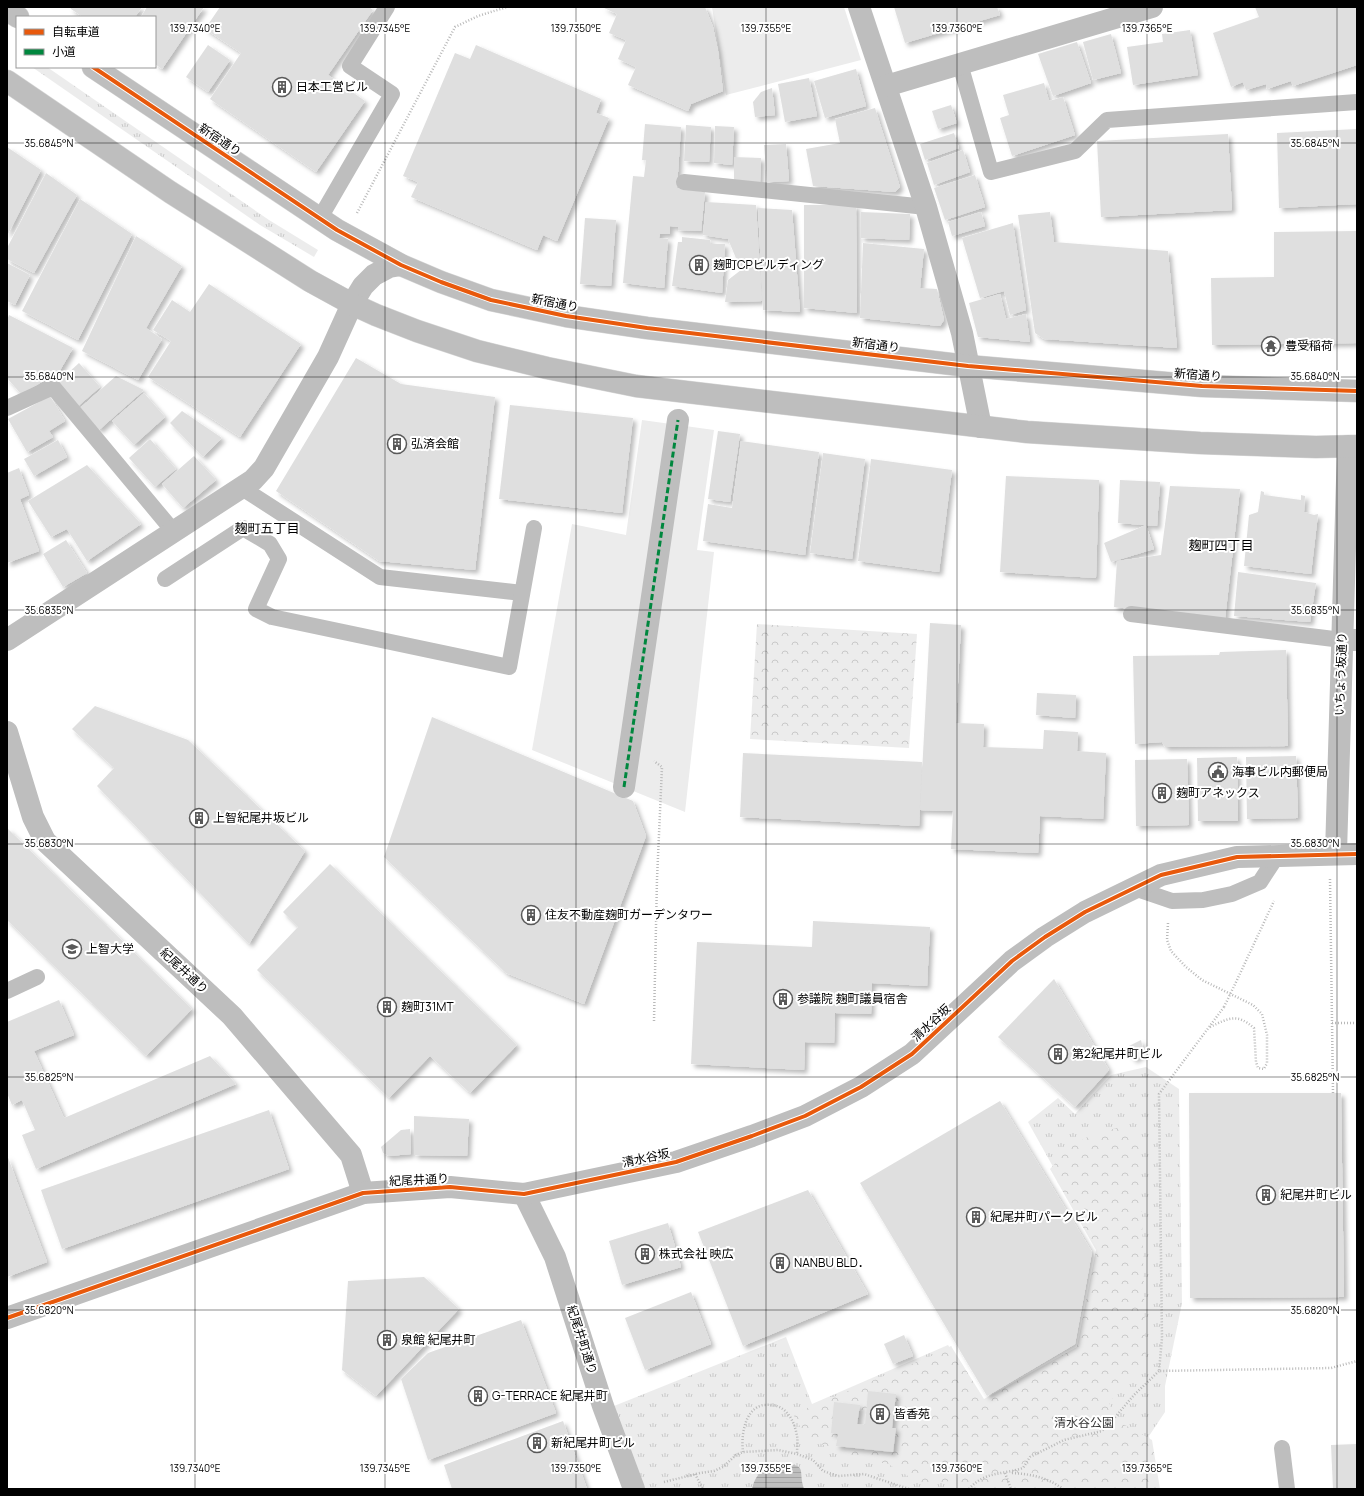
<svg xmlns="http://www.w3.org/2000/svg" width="1364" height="1496" viewBox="0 0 1364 1496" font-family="Manrope,'Noto Sans JP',sans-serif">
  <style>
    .grass { fill: url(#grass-tufts) }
    .forest { fill: url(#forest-crowns) }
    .garden { fill: #ececec }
    .water { fill: url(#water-rules) }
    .building { fill: #dfdfdf; filter: url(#shadow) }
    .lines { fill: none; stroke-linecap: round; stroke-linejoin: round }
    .trunk-casing { stroke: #dbdbdb; stroke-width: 23 }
    .path { stroke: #b9b9b9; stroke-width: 2.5; stroke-dasharray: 1 2; stroke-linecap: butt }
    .service { stroke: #bebebe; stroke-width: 16 }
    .pedestrian { stroke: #bebebe; stroke-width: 22 }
    .minor { stroke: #bebebe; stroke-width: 22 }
    .tertiary { stroke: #bebebe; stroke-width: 22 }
    .trunk { stroke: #bebebe; stroke-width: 22 }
    .path-bridge { stroke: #b9b9b9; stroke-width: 2.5; stroke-dasharray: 1 2; stroke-linecap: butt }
    .quiet { stroke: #00873e; stroke-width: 3; stroke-dasharray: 6 3; stroke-linecap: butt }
    .cycleway-casing { stroke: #fff; stroke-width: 6 }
    .cycleway { stroke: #e8590c; stroke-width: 4 }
    .ticks { fill: none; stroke: #000; stroke-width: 1; stroke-opacity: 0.45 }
    .labels { text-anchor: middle; stroke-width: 4; stroke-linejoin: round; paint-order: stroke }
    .poi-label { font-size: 12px; fill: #000; stroke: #fff; text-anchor: start }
    .street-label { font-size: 12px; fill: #000; stroke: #fff }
    .park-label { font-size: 12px; fill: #333; stroke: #fff }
    .neighbourhood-label { font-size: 13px; fill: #000; stroke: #fff }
    .ticks-label { font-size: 10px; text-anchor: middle; fill: #000; stroke: #fff; stroke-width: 4; stroke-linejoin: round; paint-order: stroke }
  </style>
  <defs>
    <pattern id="grass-tufts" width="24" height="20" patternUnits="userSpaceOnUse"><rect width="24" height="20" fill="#ececec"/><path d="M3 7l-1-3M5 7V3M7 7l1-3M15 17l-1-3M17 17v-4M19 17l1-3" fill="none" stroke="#c9c9c9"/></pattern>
    <pattern id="forest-crowns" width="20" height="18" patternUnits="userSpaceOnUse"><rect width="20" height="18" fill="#ececec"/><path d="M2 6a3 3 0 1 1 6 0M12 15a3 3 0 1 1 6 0" fill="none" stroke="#c9c9c9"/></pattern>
    <pattern id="water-rules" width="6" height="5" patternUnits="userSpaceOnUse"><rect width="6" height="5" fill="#bfbfbf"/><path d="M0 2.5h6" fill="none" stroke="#a2a2a2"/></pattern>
    <filter id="shadow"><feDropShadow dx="3.5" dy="3.5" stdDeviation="2" flood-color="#0004"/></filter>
  </defs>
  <rect width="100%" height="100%" fill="#fff"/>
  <g class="grass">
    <polygon points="32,67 47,67 269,220 318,250 314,257 260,225"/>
    <polygon points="1146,1067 1179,1089 1182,1303 1165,1386 1165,1412 1149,1436 1158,1489 641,1489 609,1408 786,1337 812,1404 948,1345 985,1402 1080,1349 1099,1249 1028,1122 1058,1098 1075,1114 1111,1075"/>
  </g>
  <g class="forest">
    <polygon points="757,624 917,634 909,748 750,739"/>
    <polygon points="1122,1127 1140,1144 1146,1365 1109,1402 1114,1419 1152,1440 1160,1489 963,1489 957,1480 923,1485 888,1464 849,1457 806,1437 793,1414 936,1354 951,1346 984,1399 1077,1347 1096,1250 1050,1169 1071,1146 1095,1133"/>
  </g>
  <g class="garden">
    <polygon points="712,7 844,7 861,60 726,95"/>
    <polygon points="642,420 714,430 697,550 714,552 685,812 532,750 572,524 626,535"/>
  </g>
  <path class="water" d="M779,1464C810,1464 797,1470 804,1489H752C756,1472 764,1468 779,1464Z"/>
  <g class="building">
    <polygon points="70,7 142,7 135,17 83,17 71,9"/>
    <polygon points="147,7 204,7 162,69 155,64 155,17 141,17"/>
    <polygon points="220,7 369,7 373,10 328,75 365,101 316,172 210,99 241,53 205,29"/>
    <polygon points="602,7 705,7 713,27 718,51 723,91 691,104 688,111 628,85 636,67 618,59 626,40 609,33 617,14"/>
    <polygon points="894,7 997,7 1000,15 905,43"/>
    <polygon points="1255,7 1357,7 1357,65 1293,86 1291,81 1267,89 1266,84 1246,90 1243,82 1231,87 1213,33 1259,17"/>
    <polygon points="1190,30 1198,75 1133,85 1127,47 1163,42 1162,34"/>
    <polygon points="1111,34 1121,73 1093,80 1083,42"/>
    <polygon points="1077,42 1091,83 1053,96 1038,54"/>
    <polygon points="208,45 230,60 208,92 186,77"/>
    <polygon points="476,45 601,99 596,113 609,118 557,241 543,235 537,250 411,197 418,182 403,176 455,53 470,59"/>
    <polygon points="856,69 866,106 825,118 814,81"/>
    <polygon points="809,78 817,116 785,122 778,84"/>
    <polygon points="1044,83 1049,101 1063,97 1075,135 1012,156 1000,118 1009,115 1003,95"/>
    <polygon points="772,88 775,115 755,117 753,102 761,92"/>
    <polygon points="951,105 957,123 938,129 932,111"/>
    <polygon points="875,108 900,187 895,192 813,186 806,149 840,143 835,119"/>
    <polygon points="645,124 681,127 677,188 705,192 701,231 678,230 678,227 670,226 670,234 660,234 659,238 668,239 664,288 623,283 633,176 644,177 646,160 642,160"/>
    <polygon points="686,125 711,127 709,162 684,161"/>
    <polygon points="715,126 734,127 732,165 714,163"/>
    <polygon points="1357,129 1357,204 1279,208 1277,133"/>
    <polygon points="954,133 959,148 925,160 920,144"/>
    <polygon points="1228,134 1232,210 1101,217 1097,141"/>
    <polygon points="786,144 789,181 767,182 764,145"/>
    <polygon points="7,147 41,170 7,236"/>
    <polygon points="963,150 970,172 934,185 927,163"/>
    <polygon points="734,157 761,158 760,183 734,182"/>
    <polygon points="46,173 77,195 34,273 7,259 7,248"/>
    <polygon points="975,175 985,207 945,220 934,188"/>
    <polygon points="80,199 132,234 78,340 22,311"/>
    <polygon points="706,202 756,205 762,301 725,302 728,280 741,270 728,239 703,235"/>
    <polygon points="804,205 856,205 857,313 804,308"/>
    <polygon points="758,208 792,210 800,312 763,310"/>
    <polygon points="861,212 910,214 909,240 861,238"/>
    <polygon points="981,212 985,226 952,236 948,222"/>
    <polygon points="1050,212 1054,242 1168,251 1177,348 1044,339 1035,333 1018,215"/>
    <polygon points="585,218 616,220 611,286 580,284"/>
    <polygon points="1013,223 1026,310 1010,315 1004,291 980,298 962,238"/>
    <polygon points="1357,231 1357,343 1212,345 1211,278 1274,277 1274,232"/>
    <polygon points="136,236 182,266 146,328 162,339 138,380 82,351"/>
    <polygon points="682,237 710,240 711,244 725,244 722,293 672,286 678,242 682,242"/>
    <polygon points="863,243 924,249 920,288 937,289 944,320 940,326 860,318"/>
    <polygon points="7,263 30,275 15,305 7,301"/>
    <polygon points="209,284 301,344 240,437 148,377 171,341 153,330 172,300 190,312"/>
    <polygon points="1000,294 1006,319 1026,314 1030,342 978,337 969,303"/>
    <polygon points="9,315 73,348 59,372 21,394 7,378 7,320"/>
    <polygon points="356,358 401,384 495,397 475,570 379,561 276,491"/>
    <polygon points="79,363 100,387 77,407 57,383"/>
    <polygon points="116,376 144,390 99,430 79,409"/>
    <polygon points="144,393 165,417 134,445 112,421"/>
    <polygon points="50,396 65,421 49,431 53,437 27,452 8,419"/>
    <polygon points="510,405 633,418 622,513 499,499"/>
    <polygon points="182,411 222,438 203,457 170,423"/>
    <polygon points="718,431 740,434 730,502 708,499"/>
    <polygon points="150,439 176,469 155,487 129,458"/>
    <polygon points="58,440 67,457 34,476 24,459"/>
    <polygon points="741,441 819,452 805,555 703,541 708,504 732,508"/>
    <polygon points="823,453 865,459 852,559 810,553"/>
    <polygon points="194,456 216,480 183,508 162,484"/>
    <polygon points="871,459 952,470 939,572 858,561"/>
    <polygon points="87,465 141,524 87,561 67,529 51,537 28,501"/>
    <polygon points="19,468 29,495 20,499 39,551 7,563 7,473"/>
    <polygon points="1006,476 1099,480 1096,578 1000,572"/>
    <polygon points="1120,480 1160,482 1157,526 1118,523"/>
    <polygon points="1170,486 1240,489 1225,619 1114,607 1117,561 1161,555"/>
    <polygon points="1261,491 1264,492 1264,495 1301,500 1301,495 1305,496 1304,512 1314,515 1318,514 1311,574 1244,566 1249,515 1258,512"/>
    <polygon points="1146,525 1154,549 1111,562 1104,543"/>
    <polygon points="66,540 87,573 63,587 43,554"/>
    <polygon points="1238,572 1316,583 1310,622 1234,616"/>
    <polygon points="930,623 961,625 956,723 984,724 983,747 1043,749 1044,730 1078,732 1077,751 1106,753 1103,819 1040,816 1038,853 951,849 953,811 920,810"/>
    <polygon points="1286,650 1288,746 1165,747 1162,742 1135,744 1133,656 1219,655 1220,652"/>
    <polygon points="1037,693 1076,695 1075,718 1036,715"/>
    <polygon points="95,706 188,740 305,851 249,944 97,786 114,768 72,729"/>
    <polygon points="432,717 633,801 646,836 584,1004 506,973 384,857"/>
    <polygon points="743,753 922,762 919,826 740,817"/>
    <polygon points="1296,756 1298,818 1247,819 1246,757"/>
    <polygon points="1237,757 1238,821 1198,821 1197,758"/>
    <polygon points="1187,759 1189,825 1136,826 1135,760"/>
    <polygon points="7,828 192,1009 146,1056 7,920"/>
    <polygon points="330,864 517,1045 470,1093 430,1056 389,1098 257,970 298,927 283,912"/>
    <polygon points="813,921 930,927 927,986 872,983 871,1014 835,1013 834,1043 805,1042 804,1070 691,1064 697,942 812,947"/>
    <polygon points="1054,979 1109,1070 1075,1107 998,1037"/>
    <polygon points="59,1000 74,1035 34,1051 64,1118 210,1056 236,1084 36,1169 22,1135 35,1130 22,1100 12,1105 7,1093 7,1022"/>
    <polygon points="1141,1040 1144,1053 1134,1060 1125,1048"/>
    <polygon points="1189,1093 1341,1093 1344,1297 1190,1298"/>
    <polygon points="1000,1101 1092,1252 1075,1344 987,1396 860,1183"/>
    <polygon points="269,1110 289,1169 62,1249 41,1190"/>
    <polygon points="414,1116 469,1119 467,1156 414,1155"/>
    <polygon points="410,1129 411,1154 389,1156 383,1153 381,1147 401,1130"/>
    <polygon points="7,1155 47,1262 7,1277"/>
    <polygon points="808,1190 868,1294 743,1346 698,1232"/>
    <polygon points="668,1223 681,1267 622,1285 609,1241"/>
    <polygon points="424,1277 459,1309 376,1396 342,1370 348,1281"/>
    <polygon points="691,1292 711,1344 645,1370 625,1318"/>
    <polygon points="521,1320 556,1413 428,1460 401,1379 428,1353"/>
    <polygon points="904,1335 913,1356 893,1364 884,1344"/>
    <polygon points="868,1391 896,1394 892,1428 896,1428 893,1452 836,1446 838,1434 831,1433 834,1402 860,1405 857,1424 865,1425"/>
    <polygon points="563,1421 587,1489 452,1489 444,1465"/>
    <polygon points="1357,1444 1357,1489 1333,1489 1331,1445"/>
  </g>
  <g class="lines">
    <defs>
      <g id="trunk">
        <polyline points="7,10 18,17"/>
        <polyline points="93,67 337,230 401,265 441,282 491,300 566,316 647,328 968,366 1202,386 1357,391"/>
        <polyline points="7,81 170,192 310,281 352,304 376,315 417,331 477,351 547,368 636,386 1027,432 1200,443 1316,447 1357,446"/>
      </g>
    </defs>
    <use href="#trunk" class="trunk-casing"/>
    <g class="path">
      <polyline points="357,213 455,27 478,16 507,7"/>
      <polyline points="1330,879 1333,1093"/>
      <path d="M1168,923L1167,940L1171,951L1186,967L1202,980L1253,1005L1262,1014L1267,1035V1063L1264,1069L1258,1068L1256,1062L1254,1028C1237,1013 1229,1018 1210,1027"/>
      <polyline points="1237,980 1274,901"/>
      <polyline points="1224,1007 1159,1094 1162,1338 1159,1371 1331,1368 1357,1361"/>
      <polyline points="654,1021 657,879 662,767 654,761"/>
      <polyline points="1332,1023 1357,1023"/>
      <path d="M743,1452C741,1437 744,1412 760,1406C762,1405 764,1405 766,1405C785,1403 794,1419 797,1436C798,1441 797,1448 797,1454"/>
      <polyline points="1005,1473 1011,1489"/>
      <path d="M1012,1473C1030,1474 1047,1477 1063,1489"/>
      <polyline points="695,1474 703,1489"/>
      <polyline points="664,1482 700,1473 714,1471 723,1467 736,1455 743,1452 778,1450 797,1454 813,1460 823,1471 838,1476 864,1474 909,1489"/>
      <path d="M969,1489C985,1471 1002,1475 1023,1468L1030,1457L1064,1440L1102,1431L1110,1423L1134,1395L1159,1371"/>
    </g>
    <g class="service">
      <polyline points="960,64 991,172 1075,151 1107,120 1357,102"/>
      <polyline points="684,182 926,207"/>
      <polyline points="320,218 392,94 350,66 387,7"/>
      <polyline points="7,408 53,387 174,532"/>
      <polyline points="242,488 380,577 522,593"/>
      <polyline points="165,579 243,528 270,544 279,559 256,609 272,617 509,667 534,528"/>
      <polyline points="1131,614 1342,640"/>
      <polyline points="1134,888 1172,901 1203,900 1232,894 1260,882 1277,856"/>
      <polyline points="7,991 37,977"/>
      <polyline points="1282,1448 1287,1489"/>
    </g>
    <polyline class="pedestrian" points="624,787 678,420"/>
    <g class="minor">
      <polyline points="859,7 926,207 962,333 981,427"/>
      <polyline points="886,86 1152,7"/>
      <polyline points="7,640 253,480 264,468 328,357 352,304 363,286 374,275 389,267 401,265"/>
      <polyline points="1342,640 1357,640"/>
    </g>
    <g class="tertiary">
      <polyline points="7,732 33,817 45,841 232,1016 351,1155 363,1193"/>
      <polyline points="1336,853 1348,446"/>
      <polyline points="524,1194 555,1257 603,1406 634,1489"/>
      <polyline points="7,1318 363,1193 450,1187 524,1194 676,1162 752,1136 805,1116 861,1087 912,1054 1012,961 1045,937 1085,912 1161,875 1237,857 1357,854"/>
    </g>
    <use href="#trunk" class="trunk"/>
    <polyline class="path-bridge" points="1224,1007 1237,980"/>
    <polyline class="quiet" points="624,787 678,420"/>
    <defs>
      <g id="cycleway">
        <polyline points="93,67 337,230 401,265 441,282 491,300 566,316 647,328 968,366 1202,386 1357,391"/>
        <polyline points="7,1318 363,1193 450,1187 524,1194 676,1162 752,1136 805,1116 861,1087 912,1054 1012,961 1045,937 1085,912 1161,875 1237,857 1357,854"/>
      </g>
    </defs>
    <use href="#cycleway" class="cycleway-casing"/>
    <use href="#cycleway" class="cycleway"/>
  </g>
  <path class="ticks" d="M195,7V1489M385,7V1489M576,7V1489M766,7V1489M957,7V1489M1147,7V1489M1337,7V1489M7,143H1357M7,377H1357M7,610H1357M7,844H1357M7,1077H1357M7,1310H1357"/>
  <defs>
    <symbol id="building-ring" viewBox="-11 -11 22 22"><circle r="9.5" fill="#fff" stroke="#595959" stroke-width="1.5"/><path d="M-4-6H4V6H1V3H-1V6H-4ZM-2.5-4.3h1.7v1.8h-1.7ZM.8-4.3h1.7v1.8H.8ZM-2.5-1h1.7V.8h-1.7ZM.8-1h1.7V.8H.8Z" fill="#595959"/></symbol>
    <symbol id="temple-ring" viewBox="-11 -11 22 22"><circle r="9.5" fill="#fff" stroke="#595959" stroke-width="1.5"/><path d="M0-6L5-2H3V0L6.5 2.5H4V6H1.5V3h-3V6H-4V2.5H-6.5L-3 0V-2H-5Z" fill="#595959"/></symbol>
    <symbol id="civic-ring" viewBox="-11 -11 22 22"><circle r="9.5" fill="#fff" stroke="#595959" stroke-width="1.5"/><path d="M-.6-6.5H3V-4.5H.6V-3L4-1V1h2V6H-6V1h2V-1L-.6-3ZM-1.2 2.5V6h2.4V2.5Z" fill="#595959"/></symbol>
    <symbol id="university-ring" viewBox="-11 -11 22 22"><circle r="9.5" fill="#fff" stroke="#595959" stroke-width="1.5"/><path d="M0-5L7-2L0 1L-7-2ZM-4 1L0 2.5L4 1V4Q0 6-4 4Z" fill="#595959"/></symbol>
  </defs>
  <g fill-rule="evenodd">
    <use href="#building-ring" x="271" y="76" width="22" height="22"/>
    <use href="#building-ring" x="688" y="254" width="22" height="22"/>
    <use href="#temple-ring" x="1260" y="335" width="22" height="22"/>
    <use href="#building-ring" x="386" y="433" width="22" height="22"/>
    <use href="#civic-ring" x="1207" y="761" width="22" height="22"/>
    <use href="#building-ring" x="1151" y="782" width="22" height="22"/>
    <use href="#building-ring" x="188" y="807" width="22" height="22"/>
    <use href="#building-ring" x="520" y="904" width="22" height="22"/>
    <use href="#university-ring" x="61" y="938" width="22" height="22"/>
    <use href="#building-ring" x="772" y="988" width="22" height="22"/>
    <use href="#building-ring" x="376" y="996" width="22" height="22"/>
    <use href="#building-ring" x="1047" y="1043" width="22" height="22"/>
    <use href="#building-ring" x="1255" y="1184" width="22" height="22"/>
    <use href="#building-ring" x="965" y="1206" width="22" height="22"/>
    <use href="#building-ring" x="634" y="1243" width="22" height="22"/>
    <use href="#building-ring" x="769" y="1252" width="22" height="22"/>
    <use href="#building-ring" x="376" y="1329" width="22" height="22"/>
    <use href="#building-ring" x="467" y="1385" width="22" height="22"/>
    <use href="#building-ring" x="869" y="1403" width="22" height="22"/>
    <use href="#building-ring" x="526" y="1432" width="22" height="22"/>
  </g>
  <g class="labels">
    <g class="poi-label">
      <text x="296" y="91">日本工営ビル</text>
      <text x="713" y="269">麹町CPビルディング</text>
      <text x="1285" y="350">豊受稲荷</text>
      <text x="411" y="448">弘済会館</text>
      <text x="1232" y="776">海事ビル内郵便局</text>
      <text x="1176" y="797">麹町アネックス</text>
      <text x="213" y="822">上智紀尾井坂ビル</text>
      <text x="545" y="919">住友不動産麹町ガーデンタワー</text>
      <text x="86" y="953">上智大学</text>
      <text x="797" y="1003">参議院 麹町議員宿舎</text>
      <text x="401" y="1011">麹町31MT</text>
      <text x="1072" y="1058">第2紀尾井町ビル</text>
      <text x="1280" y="1199">紀尾井町ビル</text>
      <text x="990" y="1221">紀尾井町パークビル</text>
      <text x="659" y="1258">株式会社 映広</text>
      <text x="794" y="1267">NANBU BLD．</text>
      <text x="401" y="1344">泉館 紀尾井町</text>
      <text x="492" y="1400">G-TERRACE 紀尾井町</text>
      <text x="894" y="1418">皆香苑</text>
      <text x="551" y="1447">新紀尾井町ビル</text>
    </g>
    <g class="street-label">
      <text transform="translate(220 140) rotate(34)" y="4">新宿通り</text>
      <text transform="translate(555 303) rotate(11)" y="4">新宿通り</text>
      <text transform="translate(876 345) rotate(7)" y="4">新宿通り</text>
      <text transform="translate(1198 375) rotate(4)" y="4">新宿通り</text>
      <text transform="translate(1341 674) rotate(-88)" y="4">いちょう坂通り</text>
      <text transform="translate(184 971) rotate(43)" y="4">紀尾井通り</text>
      <text transform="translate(931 1023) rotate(-43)" y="4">清水谷坂</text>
      <text transform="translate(646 1158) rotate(-12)" y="4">清水谷坂</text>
      <text transform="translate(419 1180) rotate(-3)" y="4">紀尾井通り</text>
      <text transform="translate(582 1340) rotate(72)" y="4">紀尾井町通り</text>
    </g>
    <g class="park-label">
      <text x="1084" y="1427">清水谷公園</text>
    </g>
    <g class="neighbourhood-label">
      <text x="267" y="533">麹町五丁目</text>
      <text x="1221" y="550">麹町四丁目</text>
    </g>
  </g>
  <g class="ticks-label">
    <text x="195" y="32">139.7340°E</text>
    <text x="385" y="32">139.7345°E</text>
    <text x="576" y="32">139.7350°E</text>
    <text x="766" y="32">139.7355°E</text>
    <text x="957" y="32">139.7360°E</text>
    <text x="1147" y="32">139.7365°E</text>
    <text x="49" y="147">35.6845°N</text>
    <text x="1315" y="147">35.6845°N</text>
    <text x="49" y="380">35.6840°N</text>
    <text x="1315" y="380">35.6840°N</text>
    <text x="49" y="614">35.6835°N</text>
    <text x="1315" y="614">35.6835°N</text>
    <text x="49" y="847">35.6830°N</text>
    <text x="1315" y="847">35.6830°N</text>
    <text x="49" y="1081">35.6825°N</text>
    <text x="1315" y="1081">35.6825°N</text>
    <text x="49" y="1314">35.6820°N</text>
    <text x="1315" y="1314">35.6820°N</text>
    <text x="195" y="1472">139.7340°E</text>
    <text x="385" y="1472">139.7345°E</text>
    <text x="576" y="1472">139.7350°E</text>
    <text x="766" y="1472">139.7355°E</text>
    <text x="957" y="1472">139.7360°E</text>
    <text x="1147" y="1472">139.7365°E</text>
  </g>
  <rect width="1364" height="1496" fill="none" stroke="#000000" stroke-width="16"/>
  <rect x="16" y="16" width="140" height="52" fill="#ffffff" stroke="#999999"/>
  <rect x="24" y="29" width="20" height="6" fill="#e8590c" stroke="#999999"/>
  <text x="52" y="36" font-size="12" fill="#000000">自転車道</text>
  <rect x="24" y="49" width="20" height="6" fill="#00873e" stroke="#999999"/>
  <text x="52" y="56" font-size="12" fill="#000000">小道</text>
</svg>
